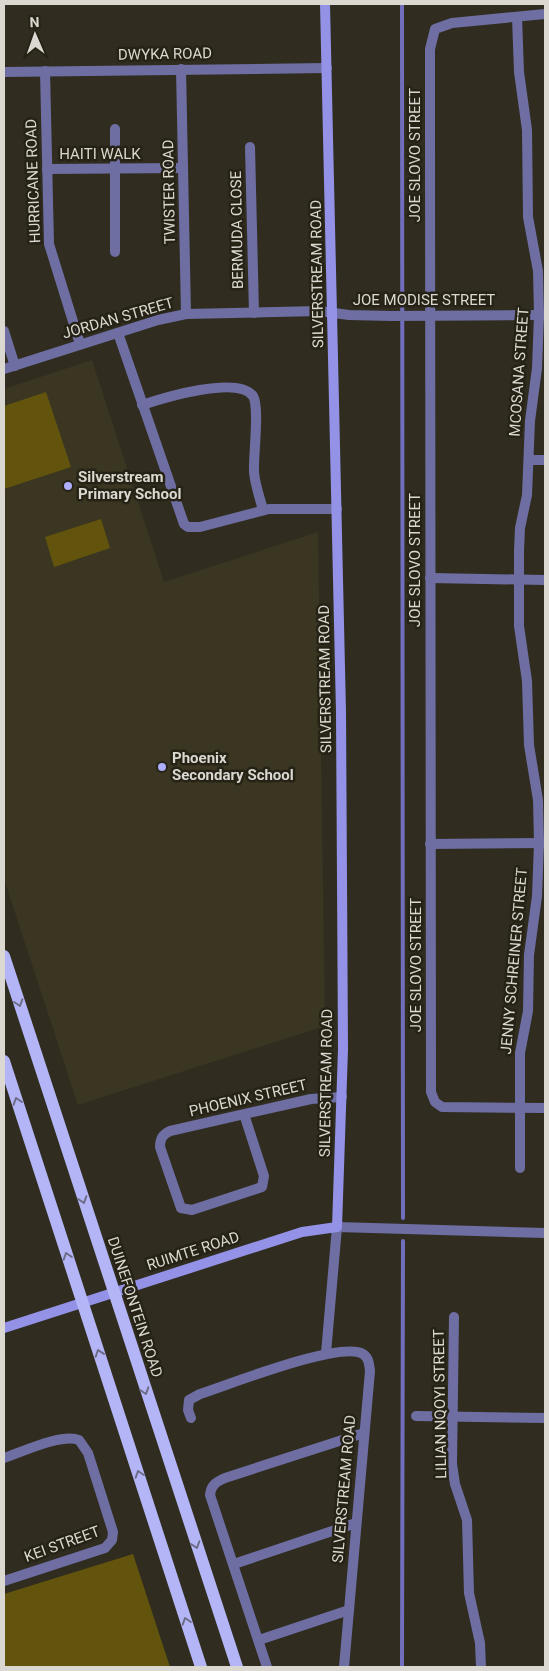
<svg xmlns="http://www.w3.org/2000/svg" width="549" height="1671" viewBox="0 0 549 1671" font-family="Roboto,sans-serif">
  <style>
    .built { fill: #3a3622 }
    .green { fill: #62540c }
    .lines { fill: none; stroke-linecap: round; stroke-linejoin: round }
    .stream { stroke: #716ebe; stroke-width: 4 }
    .street { stroke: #6e6ea3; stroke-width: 10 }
    .secondary { stroke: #9392e7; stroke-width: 10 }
    .primary { stroke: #b4b5f6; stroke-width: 12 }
    .oneway { stroke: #6d6c86 }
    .poi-dot { fill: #aeaefb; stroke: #262316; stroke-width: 2 }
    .labels { text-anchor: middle; stroke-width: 5; stroke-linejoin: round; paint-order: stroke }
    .street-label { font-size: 15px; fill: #dad8d0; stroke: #262316 }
    .poi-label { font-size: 15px; font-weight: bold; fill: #dad8d0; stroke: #262316; text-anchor: start }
  </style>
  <rect width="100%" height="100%" fill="#302d20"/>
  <polygon class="built" points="92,360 164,582 318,532 325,1026 78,1105 4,879 4,389"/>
  <g class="green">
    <polygon points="46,392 71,467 4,489 4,406"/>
    <polygon points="101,519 110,548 54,567 45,537"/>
    <polygon points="133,1554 170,1667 4,1667 4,1594"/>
  </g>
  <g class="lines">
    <g class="stream">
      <polyline points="402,4 403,1218"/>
      <polyline points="402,1667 403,1241"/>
    </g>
    <g class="street">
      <polyline points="545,14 452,23 435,29 430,49 430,137 431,1092 435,1102 442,1107 545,1108"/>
      <polyline points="517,17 519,72 527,130 528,217 538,271 539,315 537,368 530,421 527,495 520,528 519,550 519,626 527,681 529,745 538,800 539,843 537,896 529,955 528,1011 520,1053 520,1168"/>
      <polyline points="181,69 186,314"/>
      <polyline points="45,71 49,244 80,344"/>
      <polyline points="4,72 327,68"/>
      <polyline points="250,147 254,313"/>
      <polyline points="47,169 183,168"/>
      <polyline points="115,252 115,129"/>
      <polyline points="4,331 15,366"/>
      <polyline points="118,333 184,524 188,527 200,527 269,509 337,509"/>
      <polyline points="4,369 158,320 186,314 319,311 349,315 392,316 544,315"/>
      <path d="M142,405C163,398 238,375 253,396C260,407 253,457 254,472C255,485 260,498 263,510"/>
      <polyline points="529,460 545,460"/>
      <polyline points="430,578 545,580"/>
      <polyline points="430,844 544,843"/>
      <path d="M244,1114L264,1176L262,1187L192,1210L181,1208L160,1147C160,1139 162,1135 170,1131L311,1099L342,1097"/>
      <polyline points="454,1317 452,1464 455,1484 467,1520 469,1593 480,1643 481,1667"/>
      <polyline points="326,1353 337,1227 545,1233"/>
      <polyline points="416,1416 545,1418"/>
      <path d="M191,1418L188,1410L189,1400L200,1394C228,1385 341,1340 363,1354C369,1358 369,1364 370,1371L344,1667"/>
      <path d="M4,1458C22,1452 62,1433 79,1440L88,1453L113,1532L112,1540L105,1548L4,1581"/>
      <polyline points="234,1564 356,1523"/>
      <polyline points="259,1640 349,1610"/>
      <path d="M267,1667L210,1495C211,1485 216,1482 225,1478L364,1433"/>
    </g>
    <polyline class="secondary" points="4,1328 302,1232 337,1227 343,1049 341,712 325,4"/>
    <g class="primary">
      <polyline points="4,956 237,1667"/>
      <polyline points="4,1061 201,1667"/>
    </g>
  </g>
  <defs><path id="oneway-chevron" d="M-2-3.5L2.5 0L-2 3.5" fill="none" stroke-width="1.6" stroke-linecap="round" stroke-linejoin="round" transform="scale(1.25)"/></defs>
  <g class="oneway">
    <use href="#oneway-chevron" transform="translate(19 1003) rotate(72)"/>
    <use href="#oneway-chevron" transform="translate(17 1101) rotate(-108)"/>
    <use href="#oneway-chevron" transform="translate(83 1200) rotate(72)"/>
    <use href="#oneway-chevron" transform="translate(67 1256) rotate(-108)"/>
    <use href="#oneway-chevron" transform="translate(99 1353) rotate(-109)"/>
    <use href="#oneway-chevron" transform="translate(145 1391) rotate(72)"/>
    <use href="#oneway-chevron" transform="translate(139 1474) rotate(-108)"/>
    <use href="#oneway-chevron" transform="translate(196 1545) rotate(72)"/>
    <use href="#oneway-chevron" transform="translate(186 1621) rotate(-108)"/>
  </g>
  <g class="poi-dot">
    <circle cx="68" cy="486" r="5"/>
    <circle cx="162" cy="767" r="5"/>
  </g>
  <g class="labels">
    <g class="street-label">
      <text transform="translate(165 54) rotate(-1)" y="5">DWYKA ROAD</text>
      <text x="100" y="159">HAITI WALK</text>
      <text transform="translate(415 155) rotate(-90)" y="5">JOE SLOVO STREET</text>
      <text transform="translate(33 181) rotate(-92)" y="5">HURRICANE ROAD</text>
      <text transform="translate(169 192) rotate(-91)" y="5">TWISTER ROAD</text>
      <text transform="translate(237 230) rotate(-91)" y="5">BERMUDA CLOSE</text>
      <text transform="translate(317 274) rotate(-91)" y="5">SILVERSTREAM ROAD</text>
      <text x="424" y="305">JOE MODISE STREET</text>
      <text transform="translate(118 318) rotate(-16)" y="5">JORDAN STREET</text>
      <text transform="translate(519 372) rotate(-86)" y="5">MCOSANA STREET</text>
      <text transform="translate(415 560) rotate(-90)" y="5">JOE SLOVO STREET</text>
      <text transform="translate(325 679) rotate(-91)" y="5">SILVERSTREAM ROAD</text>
      <text transform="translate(514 961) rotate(-85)" y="5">JENNY SCHREINER STREET</text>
      <text transform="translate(416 965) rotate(-90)" y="5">JOE SLOVO STREET</text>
      <text transform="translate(326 1083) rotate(-89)" y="5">SILVERSTREAM ROAD</text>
      <text transform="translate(248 1098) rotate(-13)" y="5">PHOENIX STREET</text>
      <text transform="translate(193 1251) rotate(-18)" y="5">RUIMTE ROAD</text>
      <text transform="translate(135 1307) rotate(72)" y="5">DUINEFONTEIN ROAD</text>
      <text transform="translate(440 1404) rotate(-91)" y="5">LILIAN NQOYI STREET</text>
      <text transform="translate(344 1489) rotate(-85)" y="5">SILVERSTREAM ROAD</text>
      <text transform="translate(62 1544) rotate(-20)" y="5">KEI STREET</text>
    </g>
    <g class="poi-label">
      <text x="78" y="482">Silverstream<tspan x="78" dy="17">Primary School</tspan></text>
      <text x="172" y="763">Phoenix<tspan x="172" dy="17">Secondary School</tspan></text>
    </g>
  </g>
  <rect width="549" height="1671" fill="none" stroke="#dad8d0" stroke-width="10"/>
  <g transform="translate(35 35) rotate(358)" stroke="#262316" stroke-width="4" paint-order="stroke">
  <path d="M0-4L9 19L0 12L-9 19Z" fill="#dad8d0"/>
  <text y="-8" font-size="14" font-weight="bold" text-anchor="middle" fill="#dad8d0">N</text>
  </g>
</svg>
